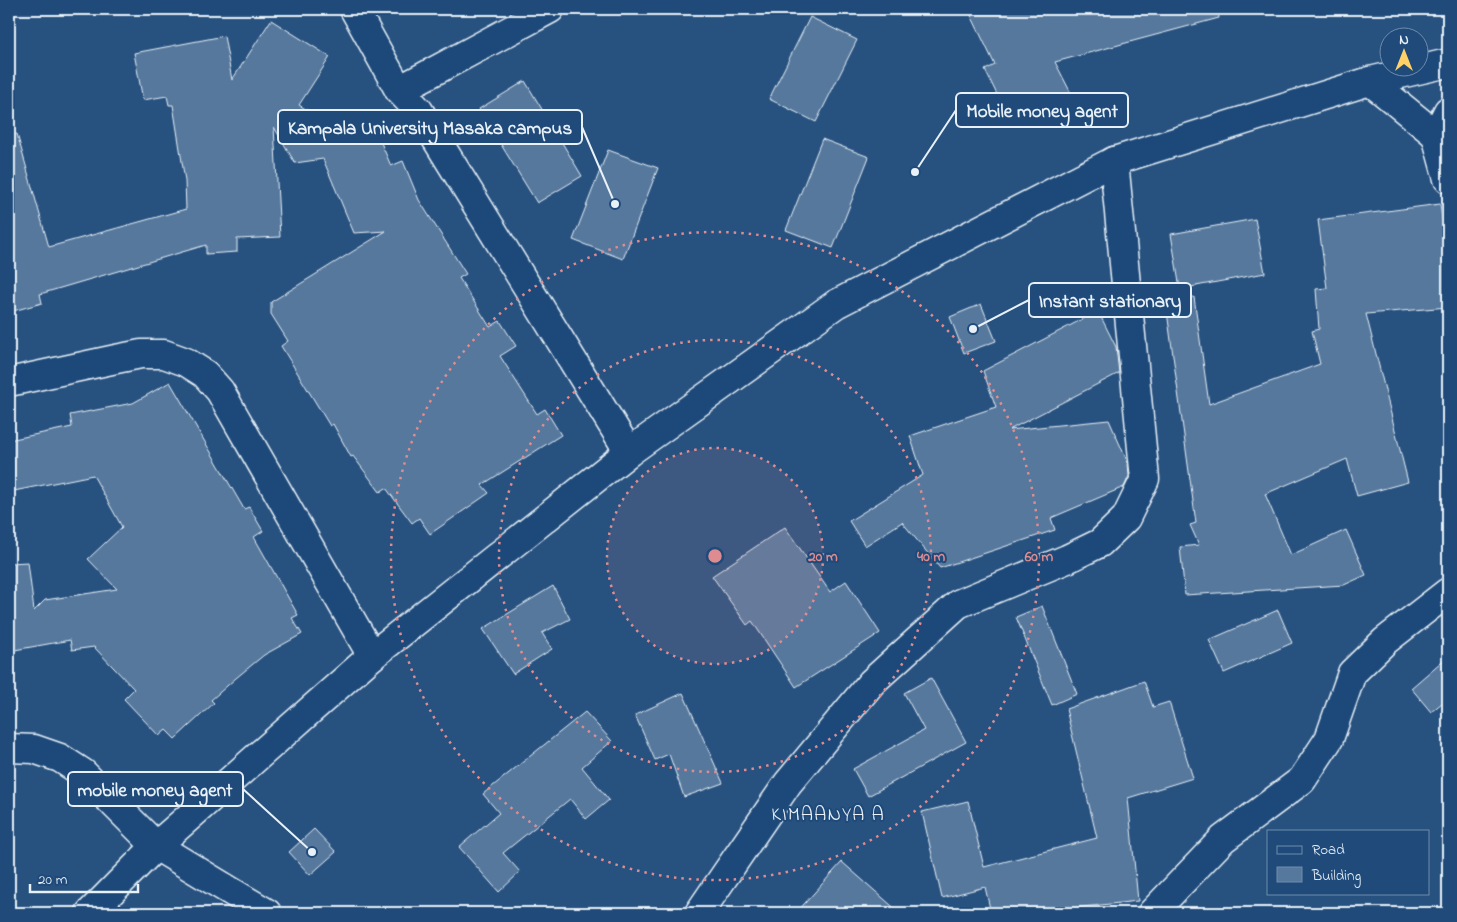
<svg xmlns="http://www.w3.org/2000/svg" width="1457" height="922" viewBox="0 0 1457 922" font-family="'Indie Flower',sans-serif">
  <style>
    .building { fill: #57789d; stroke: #e8f1f8 }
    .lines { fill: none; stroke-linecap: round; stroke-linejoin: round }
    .street-casing { stroke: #e8f1f8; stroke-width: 31 }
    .secondary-casing { stroke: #e8f1f8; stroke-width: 31 }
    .street { stroke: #1f4a7a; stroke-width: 28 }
    .secondary { stroke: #1f4a7a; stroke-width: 28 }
    .ring { fill: none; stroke: #df8c90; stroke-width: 2.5; stroke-dasharray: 2.5 5 }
    .labels { text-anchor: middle; stroke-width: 4; stroke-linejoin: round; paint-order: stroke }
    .quarter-label { font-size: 20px; letter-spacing: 1px; fill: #e8f1f8; stroke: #1f4a7a }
    .centre { fill: #df8c90; stroke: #1f4a7a; stroke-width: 2.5 }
    .ring-label { font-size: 15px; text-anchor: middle; font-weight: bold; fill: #df8c90; stroke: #1f4a7a; stroke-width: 4; stroke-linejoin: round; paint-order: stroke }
    .leader { fill: none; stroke: #e8f1f8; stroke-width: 2 }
    .callout-dot { fill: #e8f1f8; stroke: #1f4a7a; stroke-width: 2 }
    .callout { fill: #1f4a7a; stroke: #e8f1f8; stroke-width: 2 }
    .callout-label { font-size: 19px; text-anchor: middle; font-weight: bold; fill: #e8f1f8 }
  </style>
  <rect width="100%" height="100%" fill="#27517f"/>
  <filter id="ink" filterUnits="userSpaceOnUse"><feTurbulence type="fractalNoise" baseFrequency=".02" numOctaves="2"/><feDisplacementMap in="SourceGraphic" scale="10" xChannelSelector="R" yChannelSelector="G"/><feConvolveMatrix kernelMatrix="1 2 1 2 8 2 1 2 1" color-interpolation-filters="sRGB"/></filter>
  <g filter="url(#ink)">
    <g class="building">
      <polygon points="968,9 1218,9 1219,18 1055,62 1076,103 1050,115 1043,102 1009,119 985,70 995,65"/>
      <polygon points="810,17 857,40 816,122 769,99"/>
      <polygon points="271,20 330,57 299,105 348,135 373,124 391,166 403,161 419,200 466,274 459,278 490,327 500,321 516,346 500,356 537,414 545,409 561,435 482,485 489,493 430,534 419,518 412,523 386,488 380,492 353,456 351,457 333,424 330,426 281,346 288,341 271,314 271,302 386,231 354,233 323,159 295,163 274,127 280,237 237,239 237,252 206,254 206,245 40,294 42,303 13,311 9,294 9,135 17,134 49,247 186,209 185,181 173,105 169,105 167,96 143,100 134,53 224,36 232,80"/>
      <polygon points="525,81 582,176 537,203 479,109"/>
      <polygon points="822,139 869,157 833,248 786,230"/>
      <polygon points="608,150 658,168 623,259 573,240"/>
      <polygon points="1440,204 1448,262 1448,307 1366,314 1408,482 1357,496 1347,459 1265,494 1291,555 1346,530 1366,575 1344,585 1185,595 1180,547 1199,545 1190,525 1196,523 1165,297 1194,297 1209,404 1320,364 1312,331 1319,329 1316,289 1327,288 1318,220"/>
      <polygon points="1255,219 1265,273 1180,289 1171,234"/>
      <polygon points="981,304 996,341 964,353 950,317"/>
      <polygon points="1098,311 1116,347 1119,373 1009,430 1109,420 1128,463 1129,476 1124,487 1051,518 1055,530 940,568 902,522 865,546 849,521 923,475 910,436 996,407 983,371"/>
      <polygon points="170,382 244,509 249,507 263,531 254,537 298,615 292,618 302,634 264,655 236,678 211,700 214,703 175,739 166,730 159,736 124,699 134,689 94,647 72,650 70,640 9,651 9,563 28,562 34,611 45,600 117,589 88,559 122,527 93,475 9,492 9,440 72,427 70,415 133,403"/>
      <polygon points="785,527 830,592 846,581 880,633 796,687 752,621 747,625 712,576"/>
      <polygon points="553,586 570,619 542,633 552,649 513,674 483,629"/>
      <polygon points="1042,606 1077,694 1052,705 1016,617"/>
      <polygon points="1278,610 1292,643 1224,673 1209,640"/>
      <polygon points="1448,656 1448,698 1431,712 1411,688"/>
      <polygon points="931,678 966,742 868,796 853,769 924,730 904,693"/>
      <polygon points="1144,681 1153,707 1169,702 1193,778 1128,798 1138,901 1064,909 1065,913 991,913 985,887 942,898 922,812 968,801 984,867 1097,838 1066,709"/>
      <polygon points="683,693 723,783 684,797 669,754 655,760 635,715"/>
      <polygon points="585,712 612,741 582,767 609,800 586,819 570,799 503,853 520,872 499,892 459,847 499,813 483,794"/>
      <polygon points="314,829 336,852 310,875 289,852"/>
      <polygon points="842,862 900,913 796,913"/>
    </g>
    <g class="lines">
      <defs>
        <g id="street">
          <polyline points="354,9 399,90 419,111 629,452"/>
          <polyline points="1370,81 1436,135 1448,179"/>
          <polyline points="399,90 550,9"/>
          <polyline points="1436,135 1448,111"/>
          <polyline points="9,382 116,359 141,354 164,354 186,362 205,374 220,391 372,656"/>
          <polyline points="9,748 34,749 60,758 83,773 156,846 267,913"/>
          <polyline points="699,913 788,783 872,682 958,604 1067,559 1100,543 1126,518 1145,479 1114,161"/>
          <polyline points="1152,913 1223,839 1302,780 1329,739 1352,673 1385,641 1448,592"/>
        </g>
        <polyline id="secondary" points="90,913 156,846 372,656 629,452 836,304 1114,161 1370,81 1448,63"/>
      </defs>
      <use href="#street" class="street-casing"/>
      <use href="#secondary" class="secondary-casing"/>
      <use href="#street" class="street"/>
      <use href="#secondary" class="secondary"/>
    </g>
  </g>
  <circle cx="715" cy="556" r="108" fill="#df8c90" fill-opacity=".12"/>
  <g class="ring">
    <circle cx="715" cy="556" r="108"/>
    <circle cx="715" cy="556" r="216"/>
    <circle cx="715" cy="556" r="324"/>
  </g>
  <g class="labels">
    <g class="quarter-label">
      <text x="828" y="820">KIMAANYA A</text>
    </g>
  </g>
  <circle cx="715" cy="556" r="8" class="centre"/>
  <g class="ring-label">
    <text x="823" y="561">20 m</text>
    <text x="931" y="561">40 m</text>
    <text x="1039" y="561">60 m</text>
  </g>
  <path class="leader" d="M915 172L956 110M615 204L582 127M973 329L1029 300M312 852L243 789"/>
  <g class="callout-dot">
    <circle cx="915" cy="172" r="5"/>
    <circle cx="615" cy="204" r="5"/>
    <circle cx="973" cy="329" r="5"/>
    <circle cx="312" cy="852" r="5"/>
  </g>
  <g class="callout">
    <rect x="956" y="93" width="172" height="34" rx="5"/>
    <rect x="278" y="110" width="304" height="34" rx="5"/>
    <rect x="1029" y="283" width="162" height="34" rx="5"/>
    <rect x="68" y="772" width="175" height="34" rx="5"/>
  </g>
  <g class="callout-label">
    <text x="1042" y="117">Mobile money agent</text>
    <text x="430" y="134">Kampala University Masaka campus</text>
    <text x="1110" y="307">Instant stationary</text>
    <text x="155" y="796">mobile money agent</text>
  </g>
  <rect width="1457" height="922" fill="none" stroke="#1f4a7a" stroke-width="30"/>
  <rect x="15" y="15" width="1427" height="892" fill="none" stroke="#e8f1f8" stroke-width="2" filter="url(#ink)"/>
  <rect x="1267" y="830" width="162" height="65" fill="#1f4a7a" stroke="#6f8dac"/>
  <rect x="1277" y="846" width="25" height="8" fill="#1f4a7a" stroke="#6f8dac"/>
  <text x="1312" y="854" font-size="15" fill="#e8f1f8">Road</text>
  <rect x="1277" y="867" width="25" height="15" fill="#57789d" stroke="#6f8dac"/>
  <text x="1312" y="880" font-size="15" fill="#e8f1f8">Building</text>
  <g transform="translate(1404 52)"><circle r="24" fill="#1f4a7a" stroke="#6f8dac"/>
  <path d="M0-4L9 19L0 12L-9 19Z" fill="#ffd166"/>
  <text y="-8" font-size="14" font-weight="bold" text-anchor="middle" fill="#e8f1f8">N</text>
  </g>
  <path d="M30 884v8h108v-8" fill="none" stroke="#e8f1f8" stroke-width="2.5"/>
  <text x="38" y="884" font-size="15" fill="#e8f1f8" stroke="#1f4a7a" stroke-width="4" paint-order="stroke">20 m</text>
</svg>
